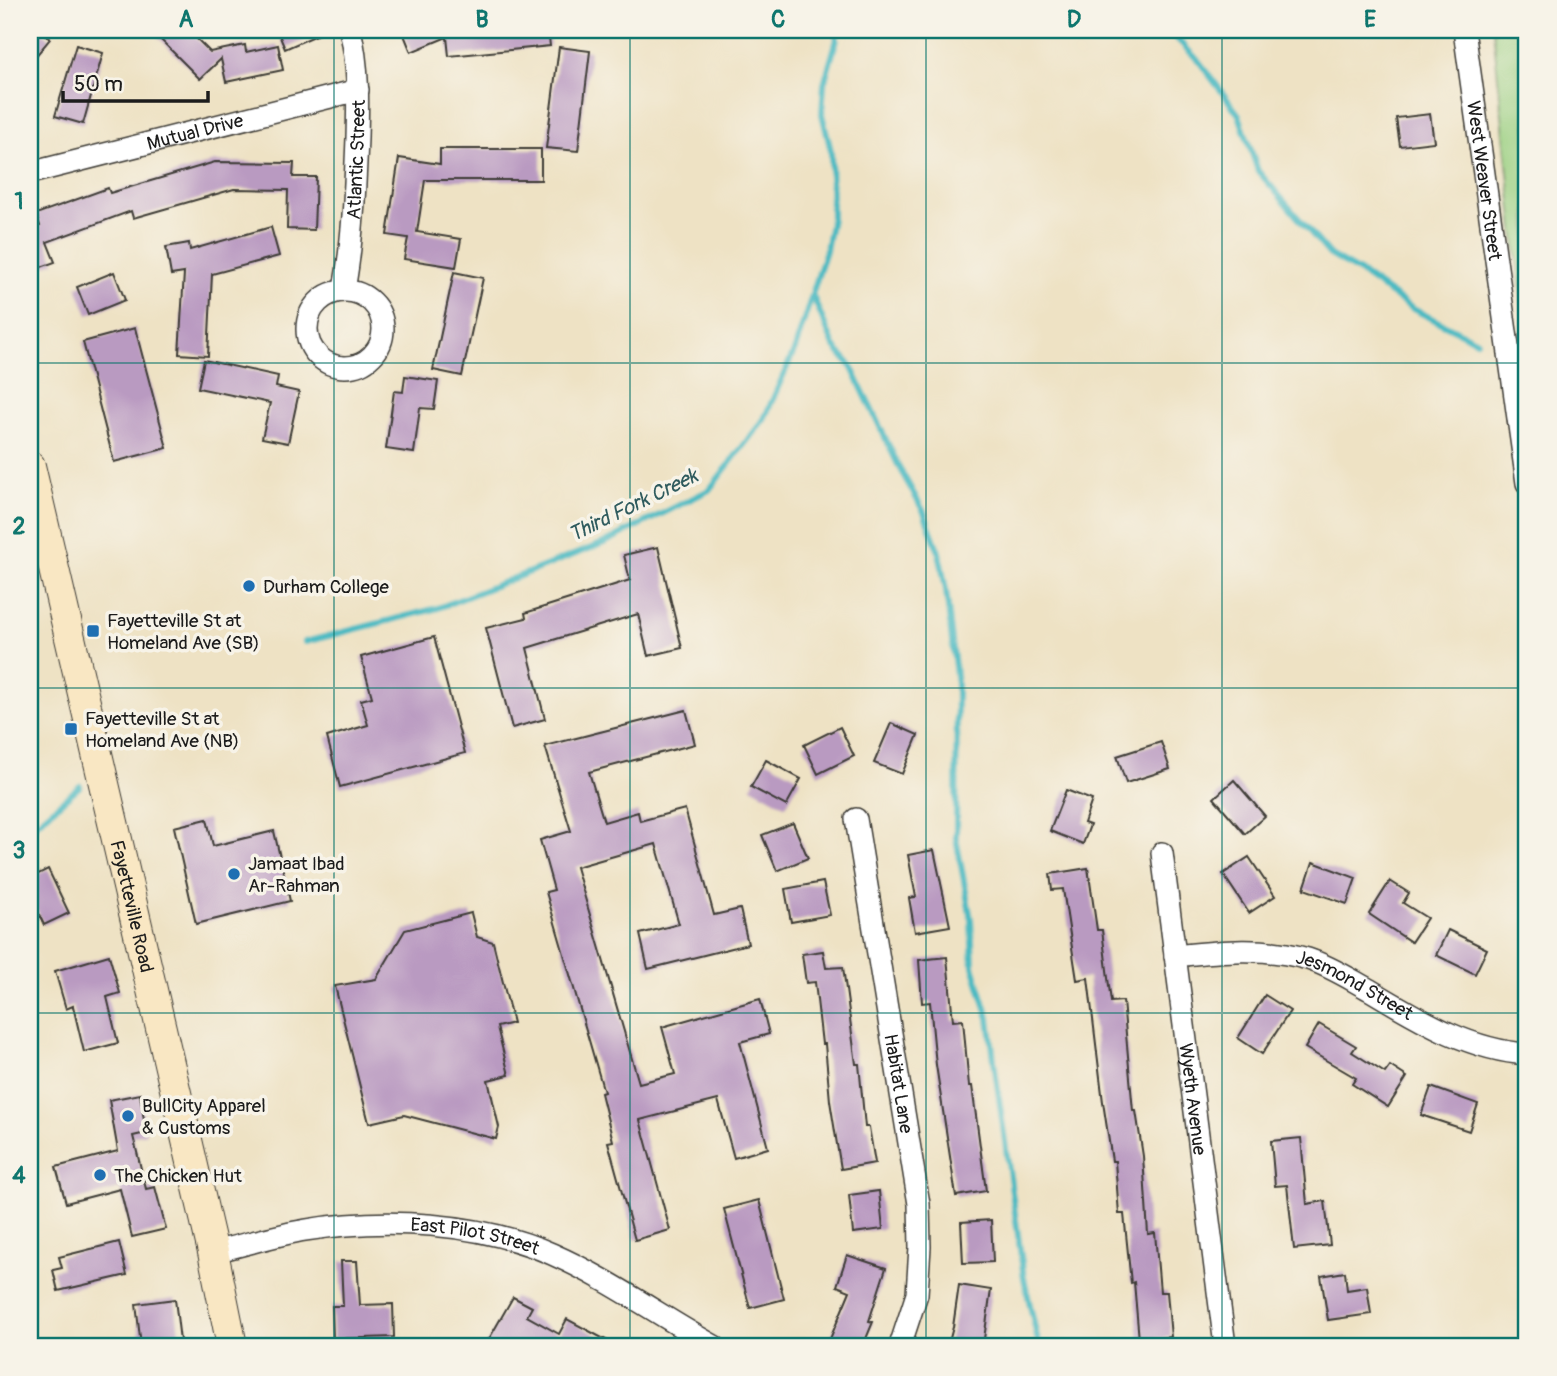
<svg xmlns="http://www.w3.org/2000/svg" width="1557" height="1376" viewBox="0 0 1557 1376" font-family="Pangolin,sans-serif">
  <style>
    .green { fill: #9acf80; stroke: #5b764e; stroke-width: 2 }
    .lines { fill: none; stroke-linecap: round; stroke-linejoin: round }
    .stream { stroke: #4bbac2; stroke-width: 6 }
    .building { fill: #b99ac1 }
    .street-casing { stroke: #3c3a35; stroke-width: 24 }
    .secondary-casing { stroke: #3c3a35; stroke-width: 32 }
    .street { stroke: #fff; stroke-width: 21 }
    .secondary { stroke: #f9e7c3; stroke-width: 30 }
    .grid { fill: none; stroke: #0f766e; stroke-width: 2; stroke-opacity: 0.55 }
    .poi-dot { fill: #1f6fb2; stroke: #f7f3e8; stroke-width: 2.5 }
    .labels { text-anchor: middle; stroke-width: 7; stroke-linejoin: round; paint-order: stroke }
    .street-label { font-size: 19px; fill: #1c1c1c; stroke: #f7f3e8 }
    .poi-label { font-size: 19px; fill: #1c1c1c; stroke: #f7f3e8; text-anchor: start }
    .water-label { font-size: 21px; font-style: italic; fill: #2f5b5e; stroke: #f7f3e8 }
    .neatline { fill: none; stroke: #0f766e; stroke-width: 2.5 }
    .grid-label { font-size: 23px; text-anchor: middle; font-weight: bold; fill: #0f766e }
  </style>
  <rect width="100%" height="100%" fill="#f7f3e8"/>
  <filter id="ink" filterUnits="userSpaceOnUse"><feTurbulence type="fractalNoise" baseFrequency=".0143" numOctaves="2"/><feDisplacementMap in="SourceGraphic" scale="14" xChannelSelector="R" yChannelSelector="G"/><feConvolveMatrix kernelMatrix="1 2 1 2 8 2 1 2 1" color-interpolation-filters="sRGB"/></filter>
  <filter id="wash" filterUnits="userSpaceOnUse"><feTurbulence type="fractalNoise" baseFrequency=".00686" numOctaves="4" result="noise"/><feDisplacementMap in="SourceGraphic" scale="28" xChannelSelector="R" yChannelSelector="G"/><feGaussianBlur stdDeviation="1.57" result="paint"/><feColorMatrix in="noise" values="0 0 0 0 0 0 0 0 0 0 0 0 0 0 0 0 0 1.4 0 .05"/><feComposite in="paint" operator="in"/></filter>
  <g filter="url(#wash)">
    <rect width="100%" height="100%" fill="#eee2c4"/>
    <polygon class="green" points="1493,30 1527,30 1527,327 1524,325"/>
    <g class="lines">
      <g class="stream">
        <polyline points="1168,30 1198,60 1239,115 1258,171 1330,255 1361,273 1413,309 1477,341"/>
        <polyline points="812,294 834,346 851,366 900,469 924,512 939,552 946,590 957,684 956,838 971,919 973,966 989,1018 996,1076 1024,1278 1039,1346"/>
        <polyline points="305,642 438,608 604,543 709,490 764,419 795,349 826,250 832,218 831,151 822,114 824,84 837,39 835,30"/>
        <polyline points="30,829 80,786"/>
      </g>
    </g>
    <g id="blocks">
      <g class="building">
        <polygon points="30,30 39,30 50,39 30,63"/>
        <polygon points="151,30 188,30 210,52 245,45 246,52 278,45 283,70 226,82 221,59 200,79"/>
        <polygon points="277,30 328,30 285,49"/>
        <polygon points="402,30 548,30 550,46 449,56 447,37 411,52"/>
        <polygon points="76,45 103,53 83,124 55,116"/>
        <polygon points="559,47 590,51 578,151 546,148"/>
        <polygon points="1430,114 1434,142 1400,146 1396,118"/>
        <polygon points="440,149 541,149 541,180 425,180 417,232 461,239 456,267 404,259 408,238 387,235 399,158 440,164"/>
        <polygon points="215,162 294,163 293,177 316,177 314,230 287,229 288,190 234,189 133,218 131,211 47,242 55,262 30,271 30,230 40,226 36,214 108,188 110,193"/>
        <polygon points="271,227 279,256 212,274 208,356 179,354 184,273 171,275 166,247 189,243 190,250"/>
        <polygon points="114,272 125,300 88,315 77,287"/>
        <polygon points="454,272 483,278 462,376 433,370"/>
        <polygon points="135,328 167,448 114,462 83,342"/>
        <polygon points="204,360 278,376 276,387 299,392 288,443 262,438 270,403 198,388"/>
        <polygon points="405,376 438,381 434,409 420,408 414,453 386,449 394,391 403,392"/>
        <polygon points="658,547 682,648 648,656 638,614 527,648 545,719 512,728 486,628 526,618 525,613 630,580 624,555"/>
        <polygon points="434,637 465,753 340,787 327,737 368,725 361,700 372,697 361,657"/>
        <polygon points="686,710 695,744 589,772 604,822 638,812 640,821 685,809 714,915 740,909 748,944 648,969 640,934 679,924 656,844 576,867 639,1083 675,1074 662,1027 760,999 769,1034 740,1042 768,1148 734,1158 718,1100 640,1120 670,1230 635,1240 608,1142 613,1141 601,1093 604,1092 546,892 554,890 540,840 571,831 545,746"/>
        <polygon points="891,723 918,735 902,774 874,763"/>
        <polygon points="840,727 854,756 818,774 804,745"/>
        <polygon points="1161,742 1170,769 1126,783 1117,756"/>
        <polygon points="766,760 801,779 786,806 751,787"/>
        <polygon points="1234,780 1265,816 1245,834 1214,798"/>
        <polygon points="1066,790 1092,800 1084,823 1090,825 1083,844 1050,831"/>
        <polygon points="207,819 213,846 274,831 290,901 196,924 174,827"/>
        <polygon points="793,823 808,858 777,871 762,835"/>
        <polygon points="934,850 950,926 915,932 909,898 916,897 908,855"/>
        <polygon points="1249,857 1275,896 1249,913 1223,874"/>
        <polygon points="1313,862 1356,878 1347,904 1304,889"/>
        <polygon points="1088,868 1097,930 1102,930 1111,1002 1123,1001 1133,1111 1136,1111 1143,1156 1148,1234 1155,1233 1160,1292 1167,1292 1171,1337 1139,1340 1134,1282 1131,1283 1124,1214 1119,1214 1115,1161 1112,1161 1103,1102 1088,978 1077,980 1063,889 1052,890 1050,874"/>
        <polygon points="48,869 69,913 44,925 30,895 30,878"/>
        <polygon points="1390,881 1409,893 1403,903 1427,918 1411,942 1369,914"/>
        <polygon points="823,882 830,915 791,922 785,889"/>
        <polygon points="471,913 477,937 493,942 513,1023 497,1027 509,1075 488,1080 499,1127 496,1139 404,1115 369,1123 335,986 376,979 405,930"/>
        <polygon points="1448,930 1487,949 1475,974 1436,955"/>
        <polygon points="823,951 826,968 843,967 856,1064 859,1064 865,1127 869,1127 875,1163 841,1169 830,1101 825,1044 822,1044 815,982 806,983 802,954"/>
        <polygon points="109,955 120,993 107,997 118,1043 84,1052 73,1006 66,1009 55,971"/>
        <polygon points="947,957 953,1021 963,1020 969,1086 972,1086 986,1191 956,1196 936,1065 930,1002 922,1003 919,960"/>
        <polygon points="1265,995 1290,1011 1262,1054 1238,1038"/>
        <polygon points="1319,1024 1356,1046 1352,1052 1385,1073 1390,1066 1407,1077 1388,1107 1352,1084 1356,1078 1305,1048"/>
        <polygon points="1431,1087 1478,1104 1469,1131 1421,1115"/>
        <polygon points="140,1094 146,1133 133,1136 146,1189 155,1187 166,1229 132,1237 120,1189 66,1203 56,1167 118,1151 109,1100"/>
        <polygon points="1301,1138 1307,1204 1325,1201 1330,1245 1294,1249 1287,1185 1275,1186 1271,1141"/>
        <polygon points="879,1191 883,1229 853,1233 849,1195"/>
        <polygon points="759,1200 784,1299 750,1308 724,1209"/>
        <polygon points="991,1220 993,1262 963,1263 961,1222"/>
        <polygon points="119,1242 127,1275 58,1291 53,1270 62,1268 59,1257"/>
        <polygon points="847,1255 886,1268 869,1321 873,1322 863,1346 827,1346 850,1291 837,1286"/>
        <polygon points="341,1261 357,1261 360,1305 393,1304 394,1337 333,1339 332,1306 343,1306"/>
        <polygon points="1345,1272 1347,1290 1367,1287 1371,1314 1328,1320 1321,1276"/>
        <polygon points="959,1285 991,1290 983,1346 948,1346 953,1327"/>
        <polygon points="513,1297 532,1307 527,1316 559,1334 567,1319 617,1346 485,1346"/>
        <polygon points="175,1299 180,1341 141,1346 136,1304"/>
      </g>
    </g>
  </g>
  <g filter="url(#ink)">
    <use href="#blocks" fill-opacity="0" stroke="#3c3a35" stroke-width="2"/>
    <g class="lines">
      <defs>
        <g id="street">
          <path id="s1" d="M1464,30L1527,483"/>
          <path id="s2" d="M30,173L358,90"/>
          <path id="s3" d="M344,290C353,240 355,189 357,138C358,102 359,65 350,30"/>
          <circle cx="345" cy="329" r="38"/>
          <path id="s4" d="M856,819L919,1204L920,1247L917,1294L900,1346"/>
          <path id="s5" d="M1162,853L1225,1346"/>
          <path id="s6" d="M1175,956C1220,951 1264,946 1308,959C1330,966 1350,979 1370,990C1419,1019 1468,1050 1527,1054"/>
          <path id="s7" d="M213,1252C244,1245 275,1235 306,1230C384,1217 480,1222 552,1254C609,1279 660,1316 714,1346"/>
        </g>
        <g id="secondary">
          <path id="s8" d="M30,466L213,1252L232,1346"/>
        </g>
      </defs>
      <use href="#street" class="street-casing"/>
      <use href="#secondary" class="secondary-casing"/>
      <use href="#street" class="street"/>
      <use href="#secondary" class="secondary"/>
    </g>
  </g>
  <path class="grid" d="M334,30V1346M630,30V1346M926,30V1346M1222,30V1346M30,363H1527M30,688H1527M30,1013H1527"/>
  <g class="poi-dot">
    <circle cx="249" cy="586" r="7"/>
    <rect x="86" y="624" width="14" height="14" rx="3.5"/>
    <rect x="64" y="722" width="14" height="14" rx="3.5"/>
    <circle cx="234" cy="874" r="7"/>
    <circle cx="128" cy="1116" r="7"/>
    <circle cx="100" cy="1175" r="7"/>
  </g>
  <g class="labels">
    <g class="street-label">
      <text dy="7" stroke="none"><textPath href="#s2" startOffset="170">Mutual Drive</textPath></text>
      <text dy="7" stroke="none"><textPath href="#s3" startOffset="131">Atlantic Street</textPath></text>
      <text dy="7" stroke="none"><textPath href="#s1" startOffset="152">West Weaver Street</textPath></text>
      <text dy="7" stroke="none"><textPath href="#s8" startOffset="452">Fayetteville Road</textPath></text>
      <text dy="7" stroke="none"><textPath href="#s6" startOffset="187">Jesmond Street</textPath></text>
      <text dy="7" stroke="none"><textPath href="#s4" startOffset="268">Habitat Lane</textPath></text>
      <text dy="7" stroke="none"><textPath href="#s5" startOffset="248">Wyeth Avenue</textPath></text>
      <text dy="7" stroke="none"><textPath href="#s7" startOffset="266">East Pilot Street</textPath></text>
    </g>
    <g class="poi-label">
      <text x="263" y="593">Durham College</text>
      <text x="107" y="627">Fayetteville St at<tspan x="107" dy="22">Homeland Ave (SB)</tspan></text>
      <text x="85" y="725">Fayetteville St at<tspan x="85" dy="22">Homeland Ave (NB)</tspan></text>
      <text x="248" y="870">Jamaat Ibad<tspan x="248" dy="22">Ar-Rahman</tspan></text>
      <text x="142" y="1112">BullCity Apparel<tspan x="142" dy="22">&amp; Customs</tspan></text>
      <text x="114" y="1182">The Chicken Hut</text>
    </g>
    <g class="water-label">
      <text transform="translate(633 505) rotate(-26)" y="7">Third Fork Creek</text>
    </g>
  </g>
  <rect width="1557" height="1376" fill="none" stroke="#f7f3e8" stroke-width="77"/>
  <path d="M63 91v10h145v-10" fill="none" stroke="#1c1c1c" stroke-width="3.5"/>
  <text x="74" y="91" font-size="21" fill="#1c1c1c" stroke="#f7f3e8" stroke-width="5" paint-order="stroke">50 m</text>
  <rect x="38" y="38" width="1480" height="1300" class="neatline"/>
  <g class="grid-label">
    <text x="186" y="27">A</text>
    <text x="482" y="27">B</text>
    <text x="778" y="27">C</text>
    <text x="1074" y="27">D</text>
    <text x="1370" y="27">E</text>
    <text x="19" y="209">1</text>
    <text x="19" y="534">2</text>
    <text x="19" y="858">3</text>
    <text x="19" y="1183">4</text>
  </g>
</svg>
